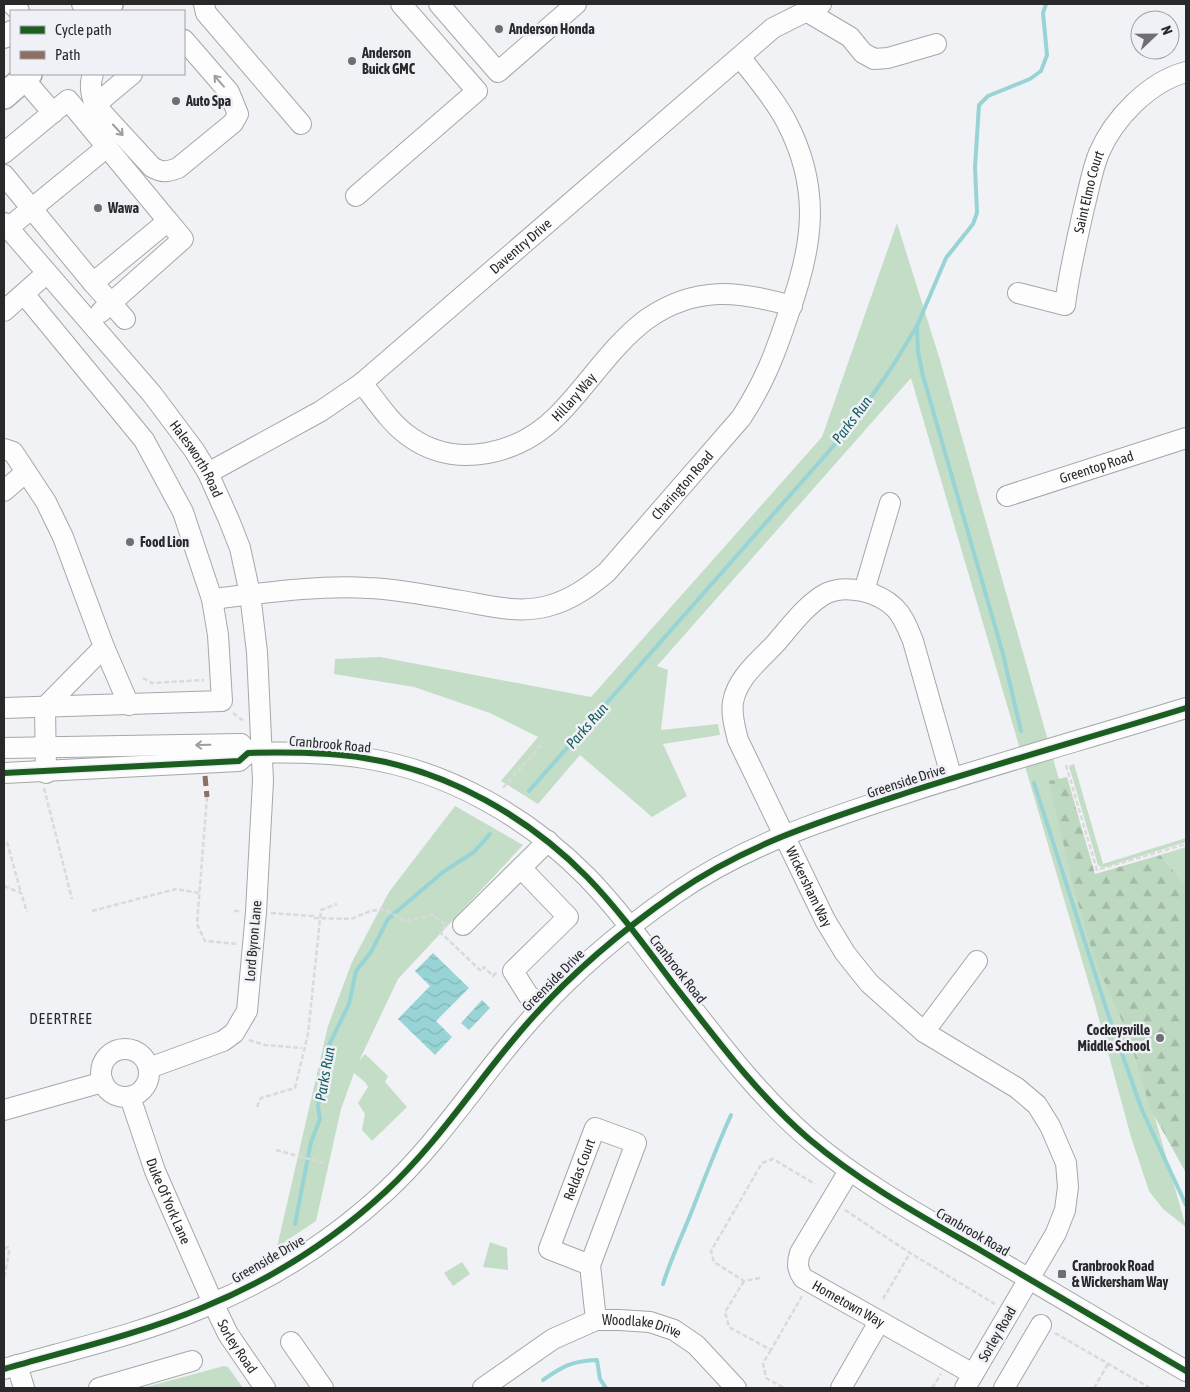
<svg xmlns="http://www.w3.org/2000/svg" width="1190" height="1392" viewBox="0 0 1190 1392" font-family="'Asap Condensed',sans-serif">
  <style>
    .green { fill: #c4ddc6 }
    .forest { fill: url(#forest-firs) }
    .water { fill: url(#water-waves) }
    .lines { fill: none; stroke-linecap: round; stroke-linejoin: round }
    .stream { stroke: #98d4d5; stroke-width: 4 }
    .minor-casing { stroke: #a6a7a9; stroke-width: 22 }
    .major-casing { stroke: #a6a7a9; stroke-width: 28 }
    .path { stroke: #dadadb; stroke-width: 2.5; stroke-dasharray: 5 2.5; stroke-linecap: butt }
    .minor { stroke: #fdfdfe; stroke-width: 20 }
    .major { stroke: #fdfdfe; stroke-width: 25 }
    .quiet { stroke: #8d6e63; stroke-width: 5; stroke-dasharray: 10 5; stroke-linecap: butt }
    .cycleway-casing { stroke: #eff1f7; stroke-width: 9 }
    .cycleway { stroke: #1b5e20; stroke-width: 6 }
    .oneway { stroke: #9e9e9f }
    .poi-dot { fill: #6f6f72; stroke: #eff1f7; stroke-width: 2 }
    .labels { text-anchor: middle; stroke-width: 5; stroke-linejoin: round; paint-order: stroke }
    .poi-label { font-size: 14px; font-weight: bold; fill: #29292b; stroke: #eff1f7; text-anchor: start }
    .street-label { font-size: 14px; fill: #29292b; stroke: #eff1f7 }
    .water-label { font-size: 15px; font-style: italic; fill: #186060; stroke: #eff1f7 }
    .neighbourhood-label { font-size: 15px; letter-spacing: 1px; fill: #29292b; stroke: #eff1f7 }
  </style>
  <defs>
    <pattern id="forest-firs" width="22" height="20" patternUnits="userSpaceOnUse" patternTransform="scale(1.25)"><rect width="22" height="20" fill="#bed9c1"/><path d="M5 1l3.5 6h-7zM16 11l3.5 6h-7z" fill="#a3baa6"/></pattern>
    <pattern id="water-waves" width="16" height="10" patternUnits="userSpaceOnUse" patternTransform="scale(1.25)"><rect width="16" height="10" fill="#98d4d5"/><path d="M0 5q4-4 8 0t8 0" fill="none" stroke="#83b6b7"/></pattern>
  </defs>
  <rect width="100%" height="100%" fill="#f1f2f5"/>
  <g class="green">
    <polygon points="897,223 940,360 1186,1227 1163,1209 1149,1191 1131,1137 1096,1008 911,378 657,666 668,670 661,730 718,724 720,735 663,744 687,796 652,817 580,755 538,804 501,781 538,737 490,713 414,687 334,674 335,659 380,657 591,697 822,437"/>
    <polygon points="1074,764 1103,864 1186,838 1186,842 1102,868 1098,865 1069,766"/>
    <polygon points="455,806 523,845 398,979 359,1061 365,1054 388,1076 385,1082 407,1107 372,1141 362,1130 365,1114 358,1103 368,1087 365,1082 354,1073 341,1109 316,1221 277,1247 328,1026 352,962 389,892"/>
    <polygon points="1186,847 1186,885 1160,855"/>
    <polygon points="490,1242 507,1248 508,1270 483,1267"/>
    <polygon points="462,1262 470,1274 453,1286 444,1273"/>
    <polygon points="224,1366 228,1367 243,1388 146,1387"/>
  </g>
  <polygon class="forest" points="1067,777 1095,874 1160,855 1186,885 1186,1173 1150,1108 1128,1034 1095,961 1073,886 1049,781"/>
  <g class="water">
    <polygon points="433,953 469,988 436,1021 452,1037 435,1055 398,1019 430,986 415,971"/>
    <polygon points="482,1000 490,1008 469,1030 461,1023"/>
  </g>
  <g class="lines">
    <g class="stream">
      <polyline points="917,327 918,352 923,376 1003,654 1021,731"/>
      <polyline points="1034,783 1108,1014 1142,1110 1186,1205"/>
      <polyline points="529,791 830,450 855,420 892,367 917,326 946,258 973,224 977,213 975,167 979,105 988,96 1030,79 1041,71 1047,55 1043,13 1046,4"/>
      <polyline points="295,1224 311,1142 320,1119 318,1106 329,1045 349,1004 356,971 371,952 388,919 443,872 474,852 490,834"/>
      <path d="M663,1284C671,1258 683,1234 693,1208C705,1177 717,1146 731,1115"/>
      <path d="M543,1380C563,1366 572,1361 597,1360L600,1379L606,1388"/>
    </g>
    <defs>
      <g id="minor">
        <polyline points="12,4 19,11"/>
        <polyline points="82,4 89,11"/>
        <polyline points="204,4 206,13 301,124"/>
        <polyline points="439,4 498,72 576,4"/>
        <polyline points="806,11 850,37 863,53 874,59 888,58 936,44"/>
        <polyline points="4,38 11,31"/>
        <path d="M93,74C89,85 91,94 95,105L152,167C162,173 167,172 178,168L233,123L238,114L229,92L184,40"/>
        <polyline points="23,78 53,113"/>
        <polyline points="95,105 132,74"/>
        <polyline points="4,153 68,100 168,221 93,283 4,175"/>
        <polyline points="356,196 477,91 401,4"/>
        <path id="s1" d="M4,223L152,394L194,450L208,473L229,520L240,548L250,594L257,652L263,781L256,912L247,1011L234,1033L223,1041L149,1068"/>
        <polyline points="8,228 107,147"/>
        <polyline points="93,283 111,303 183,239 168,221"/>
        <path id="s2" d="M1018,293L1065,305C1069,272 1077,240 1084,208C1089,189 1092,170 1099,153C1114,118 1149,82 1186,72"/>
        <polyline points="4,311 47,273"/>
        <polyline points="101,312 111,303 125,319"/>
        <path id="s3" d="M362,383C377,402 390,423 410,437C457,470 519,454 557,416C588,385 612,345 647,319C696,285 739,291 792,306"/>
        <polyline points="4,449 13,452 46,502 63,537 104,647 45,707 46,773"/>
        <path id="s4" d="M208,473L321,411L362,383L773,28L821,4"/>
        <polyline points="4,491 26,472"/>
        <path id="s5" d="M1007,496L1186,438"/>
        <polyline points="864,591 890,503"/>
        <path id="s6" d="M212,599C264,593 316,585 368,588C399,589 430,596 462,601C490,606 519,614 548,606C571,600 589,587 607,572L741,418C764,383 775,354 788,315C813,247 822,189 786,121C774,98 756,78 740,57"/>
        <polyline points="104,647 129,705"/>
        <polyline points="4,708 222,701 218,635 212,599 183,512 144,440 24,294"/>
        <polyline points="4,748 241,744 248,753"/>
        <path d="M4,773L239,761L248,753C287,752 326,752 364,758C448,771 528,817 587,877C619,910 647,949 675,986C717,1040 757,1094 809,1139C861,1183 921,1216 980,1250C1048,1290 1117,1331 1186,1371"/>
        <path id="s7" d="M952,779L913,641C908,629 904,617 895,608C879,592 847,584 827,593C806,604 790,627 775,644C759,661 737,678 733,702C731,715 735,728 738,740L825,920L845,953L869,983L924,1032L1017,1088L1037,1105L1050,1126L1066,1163L1068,1187L1065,1210L1056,1233L965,1388"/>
        <polyline points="521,868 568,917 513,971 528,995 543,1006"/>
        <polyline points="463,925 548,841"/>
        <polyline points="924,1032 977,961"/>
        <circle cx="125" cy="1073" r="24"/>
        <path id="s8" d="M130,1097L155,1171L213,1303L228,1334L265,1388"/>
        <polyline points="4,1110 103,1082"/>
        <path id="s9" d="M849,1171L800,1253C797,1263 797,1269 803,1278L973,1374"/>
        <path id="s10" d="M590,1265L549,1249L595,1128L636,1143L590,1265L596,1320"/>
        <polyline points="291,1342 323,1388"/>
        <polyline points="17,1365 24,1388"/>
        <path d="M4,1369C70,1350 140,1334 204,1307C270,1280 333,1240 385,1192C439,1142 477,1081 525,1026C569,975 621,931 676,893C748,843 830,818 912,791C1003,762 1095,736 1186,708"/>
        <polyline points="99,1388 192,1361"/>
        <path id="s11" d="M483,1388L553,1339L596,1320H619L650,1322L674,1330L696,1345L736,1388"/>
        <polyline points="841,1388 879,1322"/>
        <polyline points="1004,1388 1041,1325"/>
      </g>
      <g id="major">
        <polyline points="101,11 110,4"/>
        <polyline points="4,96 29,74"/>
      </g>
    </defs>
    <use href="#minor" class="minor-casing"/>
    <use href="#major" class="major-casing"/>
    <g class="path">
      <polyline points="143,678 152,683 204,680"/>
      <polyline points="233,713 245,722"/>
      <polyline points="1066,765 1097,870 1186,844"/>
      <polyline points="44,788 72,899"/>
      <polyline points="503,788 543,743"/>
      <polyline points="207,797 197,924 205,941 238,944"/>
      <polyline points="7,842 21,893"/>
      <polyline points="4,886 21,893 27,912"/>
      <polyline points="92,911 176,889 199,893"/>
      <polyline points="234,911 241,911"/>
      <polyline points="271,913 313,916 313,918 351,919 370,911 385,909 405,921 432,915 447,925"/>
      <polyline points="446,926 440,932 481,971 484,967 493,976 497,972"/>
      <polyline points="249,1040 265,1045 302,1048"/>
      <polyline points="257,1107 261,1098 295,1088 308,1034 321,910 337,904"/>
      <polyline points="276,1150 324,1163"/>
      <polyline points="845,1210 910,1253 995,1304"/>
      <polyline points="4,1249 8,1247 9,1253 4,1279"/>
      <polyline points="760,1278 744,1281 714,1262 711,1251 762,1163 773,1159 815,1184"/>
      <polyline points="744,1281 725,1312 729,1327 771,1350 802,1296"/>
      <polyline points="883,1299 910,1253"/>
      <polyline points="1055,1333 1150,1388"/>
      <polyline points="771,1350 763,1363 766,1378 784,1388"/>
      <polyline points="932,1388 941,1374"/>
      <polyline points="1094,1388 1108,1364"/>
    </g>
    <use href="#minor" class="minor"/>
    <use href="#major" class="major"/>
    <polyline class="quiet" points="205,776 207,797"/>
    <defs>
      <g id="cycleway">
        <path d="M4,773L239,761L248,753C287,752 326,752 364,758C448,771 528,817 587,877C619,910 647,949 675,986C717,1040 757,1094 809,1139C861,1183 921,1216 980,1250C1048,1290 1117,1331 1186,1371"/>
        <path d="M4,1369C70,1350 140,1334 204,1307C270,1280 333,1240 385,1192C439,1142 477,1081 525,1026C569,975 621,931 676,893C748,843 830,818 912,791C1003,762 1095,736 1186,708"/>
      </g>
    </defs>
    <use href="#cycleway" class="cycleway-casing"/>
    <use href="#cycleway" class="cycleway"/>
  </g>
  <defs><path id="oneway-shaft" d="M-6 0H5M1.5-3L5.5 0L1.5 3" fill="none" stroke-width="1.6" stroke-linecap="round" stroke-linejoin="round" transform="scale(1.25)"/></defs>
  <g class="oneway">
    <use href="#oneway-shaft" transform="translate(219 81) rotate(-131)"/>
    <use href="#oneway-shaft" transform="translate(118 130) rotate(47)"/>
    <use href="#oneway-shaft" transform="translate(203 745) rotate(179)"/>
  </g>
  <g class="poi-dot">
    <circle cx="499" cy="29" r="5"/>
    <circle cx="352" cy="61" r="5"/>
    <circle cx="176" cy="101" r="5"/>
    <circle cx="98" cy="208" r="5"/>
    <circle cx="130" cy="542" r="5"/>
    <circle cx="1160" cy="1038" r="5"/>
    <rect x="1057" y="1269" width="10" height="10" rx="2.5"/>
  </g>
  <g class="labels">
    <g class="poi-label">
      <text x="509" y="34">Anderson Honda</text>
      <text x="362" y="58">Anderson<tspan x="362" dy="16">Buick GMC</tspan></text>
      <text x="186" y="106">Auto Spa</text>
      <text x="108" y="213">Wawa</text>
      <text x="140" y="547">Food Lion</text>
      <text x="1150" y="1035" text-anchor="end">Cockeysville<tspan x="1150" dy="16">Middle School</tspan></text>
      <text x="1072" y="1271">Cranbrook Road<tspan x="1072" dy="16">&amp; Wickersham Way</tspan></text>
    </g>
    <g class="street-label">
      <text dy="5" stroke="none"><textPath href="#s2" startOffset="164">Saint Elmo Court</textPath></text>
      <text dy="5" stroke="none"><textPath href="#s4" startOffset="388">Daventry Drive</textPath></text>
      <text dy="5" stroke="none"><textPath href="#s3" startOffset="259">Hillary Way</textPath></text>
      <text dy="5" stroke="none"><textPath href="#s1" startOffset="305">Halesworth Road</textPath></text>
      <text dy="5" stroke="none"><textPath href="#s5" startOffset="94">Greentop Road</textPath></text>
      <text dy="5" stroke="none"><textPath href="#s6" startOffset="522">Charington Road</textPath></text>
      <text transform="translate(330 744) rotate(5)" y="5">Cranbrook Road</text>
      <text transform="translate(906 781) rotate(-18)" y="5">Greenside Drive</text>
      <text dy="5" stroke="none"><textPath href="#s7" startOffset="602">Wickersham Way</textPath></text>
      <text transform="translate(253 941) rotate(-85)" y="5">Lord Byron Lane</text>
      <text transform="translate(678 969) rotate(52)" y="5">Cranbrook Road</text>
      <text transform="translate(553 980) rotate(-45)" y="5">Greenside Drive</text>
      <text dy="5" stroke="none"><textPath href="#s10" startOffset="129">Reldas Court</textPath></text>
      <text dy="5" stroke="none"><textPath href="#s8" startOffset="111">Duke Of York Lane</textPath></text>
      <text transform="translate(973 1232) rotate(30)" y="5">Cranbrook Road</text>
      <text transform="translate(268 1259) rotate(-30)" y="5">Greenside Drive</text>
      <text dy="5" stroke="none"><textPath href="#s9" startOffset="174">Hometown Way</textPath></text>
      <text dy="5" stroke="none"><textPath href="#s11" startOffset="179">Woodlake Drive</textPath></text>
      <text transform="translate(997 1334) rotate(-60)" y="5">Sorley Road</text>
      <text dy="5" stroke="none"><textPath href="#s8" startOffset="272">Sorley Road</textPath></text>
    </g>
    <g class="water-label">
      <text transform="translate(852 420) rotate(-53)" y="5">Parks Run</text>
      <text transform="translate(587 726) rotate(-49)" y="5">Parks Run</text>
      <text transform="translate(325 1074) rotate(-80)" y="5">Parks Run</text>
    </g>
    <g class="neighbourhood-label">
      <text x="61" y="1024">DEERTREE</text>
    </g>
  </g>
  <rect width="1190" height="1392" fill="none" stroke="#29292b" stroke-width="10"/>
  <rect x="10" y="10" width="175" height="65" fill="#eff1f7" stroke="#a0a1a5"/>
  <rect x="20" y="26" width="25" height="8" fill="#1b5e20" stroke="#a0a1a5"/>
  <text x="55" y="35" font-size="15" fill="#29292b">Cycle path</text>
  <rect x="20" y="51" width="25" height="8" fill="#8d6e63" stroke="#a0a1a5"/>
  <text x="55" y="60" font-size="15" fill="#29292b">Path</text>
  <g transform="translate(1155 35) rotate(68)"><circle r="24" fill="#eff1f7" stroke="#a0a1a5"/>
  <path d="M0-4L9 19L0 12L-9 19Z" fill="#6f6f72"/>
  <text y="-8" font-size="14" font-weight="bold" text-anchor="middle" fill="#29292b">N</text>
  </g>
</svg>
